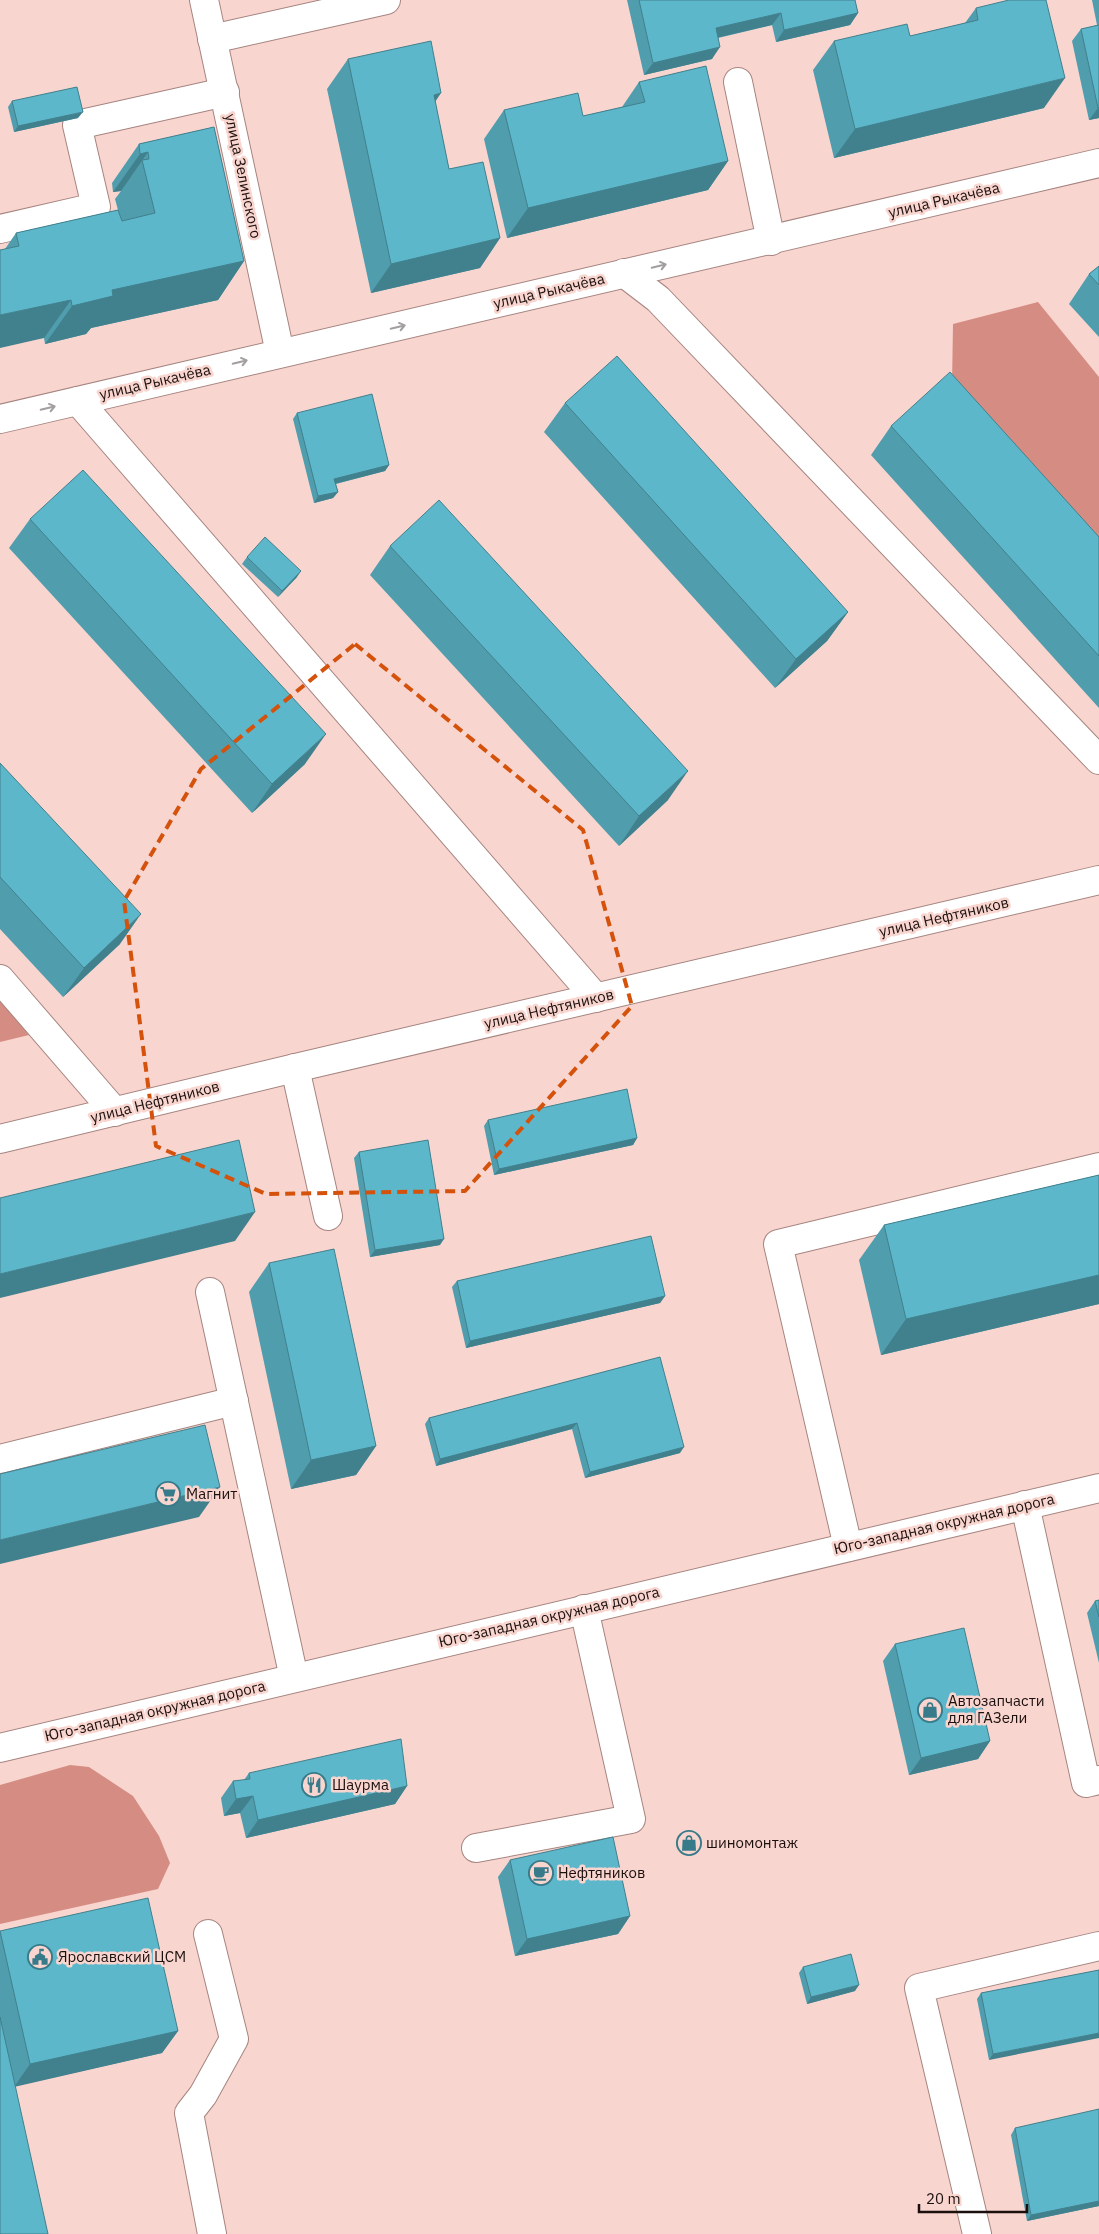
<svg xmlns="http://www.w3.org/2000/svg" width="1099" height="2234" viewBox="0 0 1099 2234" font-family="'IBM Plex Sans',sans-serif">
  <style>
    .forest { fill: #d58d83 }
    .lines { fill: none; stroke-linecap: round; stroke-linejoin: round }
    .minor-casing { stroke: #a68580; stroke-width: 30 }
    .highway-casing { stroke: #a68580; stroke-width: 30 }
    .minor { stroke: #fff; stroke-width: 28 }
    .highway { stroke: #fff; stroke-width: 28 }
    .wall { fill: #509dae }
    .shaded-wall { fill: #41808d }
    .building { fill: #5db7ca; stroke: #41808d }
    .oneway { stroke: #a49f9f }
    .marked { fill: none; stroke: #d4520c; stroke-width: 4; stroke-dasharray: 10 6; stroke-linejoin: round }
    .labels { text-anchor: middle; stroke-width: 5; stroke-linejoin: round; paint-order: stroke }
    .street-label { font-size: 15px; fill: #1c100e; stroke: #f9d5cf }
    .poi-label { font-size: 15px; fill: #1c100e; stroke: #f9d5cf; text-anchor: start }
  </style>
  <rect width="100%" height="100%" fill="#f9d5cf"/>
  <g class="forest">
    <polygon points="1038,302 1099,377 1099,551 952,385 953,324"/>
    <polygon points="0,1000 29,1035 0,1042"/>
    <polygon points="70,1765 89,1767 133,1796 159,1836 170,1863 158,1889 0,1924 0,1785"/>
  </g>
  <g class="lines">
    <defs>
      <g id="minor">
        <polyline points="204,0 280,353"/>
        <polyline points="212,39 386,0"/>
        <polyline points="738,82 771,241"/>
        <polyline points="0,229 96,207 77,125 225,92"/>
        <polyline points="624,273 658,299 1099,760"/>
        <polyline points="78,401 596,998"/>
        <polyline points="0,419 1099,163"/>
        <polyline points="0,979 115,1112"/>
        <polyline points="295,1068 328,1216"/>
        <polyline points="0,1139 295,1068 1099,880"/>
        <polyline points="210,1292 294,1678"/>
        <polyline points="0,1459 234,1401"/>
        <polyline points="1025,1505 1086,1783 1099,1780"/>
        <polyline points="848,1547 778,1244 1099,1167"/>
        <polyline points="476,1848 631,1819 584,1609"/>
        <polyline points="208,1934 234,2039 203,2095 189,2113 212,2234"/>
        <polyline points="977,2234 919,1988 1099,1946"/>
      </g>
      <polyline id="highway" points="0,1748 1099,1488"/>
    </defs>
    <use href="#minor" class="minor-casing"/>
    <use href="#highway" class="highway-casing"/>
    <use href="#minor" class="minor"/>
    <use href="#highway" class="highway"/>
  </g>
  <g class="wall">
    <polygon points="627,0 855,0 858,13 850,25 776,42 772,25 718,38 712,59 644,75"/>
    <polygon points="1092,0 1099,0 1099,118 1089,120 1072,41 1081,29 1097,25"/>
    <polygon points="976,8 1044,108 834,158 813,70 834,41 910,36 965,23"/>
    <polygon points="348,59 435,102 449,169 500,238 480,268 371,293 327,89"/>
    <polygon points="639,82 728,161 708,190 507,238 484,139 504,110 583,116 622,107"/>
    <polygon points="12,101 78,118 14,132 8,107"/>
    <polygon points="214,127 244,261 218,300 91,328 86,334 45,344 44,338 5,249 16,233 118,210 115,199 121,191 113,192 112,183 139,144"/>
    <polygon points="1099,266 1099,337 1069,304 1089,274"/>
    <polygon points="565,403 848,612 827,641 775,688 544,432"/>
    <polygon points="297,413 389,465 385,471 336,484 338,492 333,498 314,503 293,419"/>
    <polygon points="891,426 1099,537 1099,708 871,455"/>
    <polygon points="30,519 305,764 252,813 9,548"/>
    <polygon points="390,546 668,800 619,846 370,575"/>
    <polygon points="247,557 297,577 278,597 242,564"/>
    <polygon points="0,763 120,944 63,997 0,929"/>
    <polygon points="488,1120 637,1138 633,1145 494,1175 484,1126"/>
    <polygon points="359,1152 440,1245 370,1257 354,1158"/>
    <polygon points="1099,1175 1099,1304 881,1355 859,1260 884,1225"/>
    <polygon points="269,1263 376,1446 356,1475 291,1489 249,1292"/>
    <polygon points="457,1281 665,1296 660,1303 466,1348 452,1287"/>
    <polygon points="660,1357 680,1453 585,1478 572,1429 436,1466 425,1424 429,1418"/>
    <polygon points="1099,1600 1099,1663 1087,1613 1095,1601"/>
    <polygon points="895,1644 990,1741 978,1759 909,1775 883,1661"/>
    <polygon points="249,1773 407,1786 395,1804 246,1838 240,1813 224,1816 221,1798 233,1781 244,1780"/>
    <polygon points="510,1860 630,1916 618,1934 515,1956 498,1877"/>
    <polygon points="0,1931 178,2031 162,2053 15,2086 0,2234"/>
    <polygon points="803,1967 855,1991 807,2004 799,1973"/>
    <polygon points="1099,1970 989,2060 977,1999 981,1993"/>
    <polygon points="1015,2128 1099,2206 1027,2221 1011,2135"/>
  </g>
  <g class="shaded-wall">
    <polygon points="781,13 772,25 707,40 716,28"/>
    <polygon points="858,13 850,25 776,42 784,30"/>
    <polygon points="720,47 712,59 644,75 653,63"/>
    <polygon points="1065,78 1044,108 834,158 855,129"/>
    <polygon points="441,93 421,123 434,95"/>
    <polygon points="1099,107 1099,118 1089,120 1098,108"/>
    <polygon points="83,112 78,118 14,132 18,126"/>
    <polygon points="148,152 121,191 113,192 140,154"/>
    <polygon points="728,161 708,190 507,238 528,208"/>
    <polygon points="500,238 480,268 371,293 391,264"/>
    <polygon points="244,261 218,300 91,328 86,334 45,344 72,306 112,290"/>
    <polygon points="71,300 44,338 0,348 0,315"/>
    <polygon points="389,465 385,471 330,485 334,479"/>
    <polygon points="338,492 333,498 314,503 318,496"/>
    <polygon points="301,571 297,577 278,597 282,591"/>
    <polygon points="848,612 827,641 775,688 796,659"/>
    <polygon points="326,734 305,764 252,813 272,784"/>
    <polygon points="688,771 668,800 619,846 639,816"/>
    <polygon points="141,914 120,944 63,997 84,968"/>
    <polygon points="637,1138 633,1145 494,1175 499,1169"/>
    <polygon points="255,1212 235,1241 0,1298 0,1274"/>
    <polygon points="444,1239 440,1245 370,1257 375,1250"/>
    <polygon points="1099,1275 1099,1304 881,1355 906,1319"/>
    <polygon points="665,1296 660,1303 466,1348 470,1341"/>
    <polygon points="577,1423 572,1429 436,1466 440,1459"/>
    <polygon points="376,1446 356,1475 291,1489 311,1460"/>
    <polygon points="684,1447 680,1453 585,1478 590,1472"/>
    <polygon points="220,1487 199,1517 0,1564 0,1540"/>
    <polygon points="990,1741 978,1759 909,1775 921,1758"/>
    <polygon points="407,1786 395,1804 246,1838 258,1820"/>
    <polygon points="253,1796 240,1813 224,1816 236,1799"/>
    <polygon points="630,1916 618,1934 515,1956 527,1939"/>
    <polygon points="859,1985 855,1991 807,2004 811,1997"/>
    <polygon points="178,2031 162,2053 14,2087 30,2064"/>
    <polygon points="1099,2033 1099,2038 989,2060 993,2054"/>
    <polygon points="1099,2201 1099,2206 1027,2221 1031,2215"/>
  </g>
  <g class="building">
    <polygon points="639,0 855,0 858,13 784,30 781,13 716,28 720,47 653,63"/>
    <polygon points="1009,0 1046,0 1065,78 855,129 834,41 907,24 910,36 978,20 976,8"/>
    <polygon points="1099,25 1099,107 1098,108 1081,29"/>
    <polygon points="431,41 441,93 434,95 449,169 483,162 500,238 391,264 348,59"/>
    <polygon points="706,66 728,161 528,208 504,110 578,93 583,116 645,102 639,82"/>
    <polygon points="77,87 83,112 18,126 12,101"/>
    <polygon points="214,127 244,261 112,290 113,296 72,306 71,300 0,315 0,250 19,246 16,233 118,210 122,221 155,213 142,160 149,159 148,152 140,154 139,144"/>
    <polygon points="1099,266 1099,285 1089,274"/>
    <polygon points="617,356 848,612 796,659 565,403"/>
    <polygon points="950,372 1099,537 1099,656 891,426"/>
    <polygon points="372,394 389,465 334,479 338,492 318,496 297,413"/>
    <polygon points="83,470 326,734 272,784 30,519"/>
    <polygon points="439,500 688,771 639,816 390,546"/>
    <polygon points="265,537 301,571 282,591 247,557"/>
    <polygon points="0,763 141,914 84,968 0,877"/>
    <polygon points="627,1089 637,1138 499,1169 488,1120"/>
    <polygon points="239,1140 255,1212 0,1274 0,1198"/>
    <polygon points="428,1140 444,1239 375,1250 359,1152"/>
    <polygon points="1099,1175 1099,1275 906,1319 884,1225"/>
    <polygon points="651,1236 665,1296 470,1341 457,1281"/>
    <polygon points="334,1249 376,1446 311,1460 269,1263"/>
    <polygon points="660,1357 684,1447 590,1472 577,1423 440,1459 429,1418"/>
    <polygon points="205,1425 220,1487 0,1540 0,1474"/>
    <polygon points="1099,1600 1099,1617 1095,1601"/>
    <polygon points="964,1628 990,1741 921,1758 895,1644"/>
    <polygon points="401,1739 407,1786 258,1820 253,1796 236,1799 233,1781 250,1779 249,1773"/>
    <polygon points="613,1837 630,1916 527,1939 510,1860"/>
    <polygon points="148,1898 178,2031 30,2064 0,1931"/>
    <polygon points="851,1954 859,1985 811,1997 803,1967"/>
    <polygon points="1099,1970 1099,2033 993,2054 981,1993"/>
    <polygon points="0,2017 48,2234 0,2234"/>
    <polygon points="1099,2109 1099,2201 1031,2215 1015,2128"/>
  </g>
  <defs><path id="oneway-shaft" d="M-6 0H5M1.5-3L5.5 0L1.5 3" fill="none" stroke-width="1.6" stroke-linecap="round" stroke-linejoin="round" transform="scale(1.25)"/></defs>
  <g class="oneway">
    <use href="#oneway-shaft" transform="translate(659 266) rotate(-13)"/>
    <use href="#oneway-shaft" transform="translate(398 327) rotate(-13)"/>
    <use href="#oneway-shaft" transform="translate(240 362) rotate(-13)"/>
    <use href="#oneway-shaft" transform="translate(48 408) rotate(-13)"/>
  </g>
  <path class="marked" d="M355,644L583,830L632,1006L465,1191L266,1194L156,1146L124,901L201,769Z"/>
  <defs>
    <symbol id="supermarket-ring" viewBox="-11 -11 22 22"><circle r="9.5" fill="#f9d5cf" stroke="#377b8a" stroke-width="1.5"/><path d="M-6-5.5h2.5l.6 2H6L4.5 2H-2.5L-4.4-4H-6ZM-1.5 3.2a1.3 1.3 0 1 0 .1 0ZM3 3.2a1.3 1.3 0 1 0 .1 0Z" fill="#377b8a"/></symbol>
    <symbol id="shop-ring" viewBox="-11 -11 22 22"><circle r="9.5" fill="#f9d5cf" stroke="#377b8a" stroke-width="1.5"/><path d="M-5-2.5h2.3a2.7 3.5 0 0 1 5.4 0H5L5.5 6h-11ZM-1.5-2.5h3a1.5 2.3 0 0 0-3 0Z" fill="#377b8a"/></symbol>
    <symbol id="restaurant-ring" viewBox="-11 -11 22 22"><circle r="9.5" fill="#f9d5cf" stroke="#377b8a" stroke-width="1.5"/><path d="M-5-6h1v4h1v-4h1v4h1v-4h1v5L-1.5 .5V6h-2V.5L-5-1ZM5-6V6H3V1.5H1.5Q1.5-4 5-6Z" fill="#377b8a"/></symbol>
    <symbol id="cafe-ring" viewBox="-11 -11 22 22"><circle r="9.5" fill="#f9d5cf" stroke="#377b8a" stroke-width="1.5"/><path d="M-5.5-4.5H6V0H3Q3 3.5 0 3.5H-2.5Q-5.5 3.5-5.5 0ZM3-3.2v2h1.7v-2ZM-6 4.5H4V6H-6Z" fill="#377b8a"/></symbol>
    <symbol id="civic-ring" viewBox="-11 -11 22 22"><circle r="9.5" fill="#f9d5cf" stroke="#377b8a" stroke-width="1.5"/><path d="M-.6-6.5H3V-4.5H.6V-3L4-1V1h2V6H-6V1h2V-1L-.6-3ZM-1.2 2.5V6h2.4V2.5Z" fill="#377b8a"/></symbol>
  </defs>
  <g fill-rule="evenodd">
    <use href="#supermarket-ring" x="154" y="1480" width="28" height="28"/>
    <use href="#shop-ring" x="916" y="1696" width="28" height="28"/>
    <use href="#restaurant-ring" x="300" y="1771" width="28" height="28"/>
    <use href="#shop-ring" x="675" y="1829" width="28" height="28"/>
    <use href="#cafe-ring" x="527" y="1859" width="28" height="28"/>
    <use href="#civic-ring" x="26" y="1943" width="28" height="28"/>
  </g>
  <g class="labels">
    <g class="street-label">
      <text transform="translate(243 176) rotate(78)" y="5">улица Зелинского</text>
      <text transform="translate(944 200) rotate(-13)" y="5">улица Рыкачёва</text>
      <text transform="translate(549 291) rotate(-13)" y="5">улица Рыкачёва</text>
      <text transform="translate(155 382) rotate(-13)" y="5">улица Рыкачёва</text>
      <text transform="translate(944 917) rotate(-13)" y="5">улица Нефтяников</text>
      <text transform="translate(549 1009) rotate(-13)" y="5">улица Нефтяников</text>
      <text transform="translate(155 1102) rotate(-14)" y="5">улица Нефтяников</text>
      <text transform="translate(944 1524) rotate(-13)" y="5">Юго-западная окружная дорога</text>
      <text transform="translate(549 1617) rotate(-13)" y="5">Юго-западная окружная дорога</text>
      <text transform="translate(155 1711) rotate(-13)" y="5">Юго-западная окружная дорога</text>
    </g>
    <g class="poi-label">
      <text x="186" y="1499">Магнит</text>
      <text x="948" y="1706">Автозапчасти<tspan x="948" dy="17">для ГАЗели</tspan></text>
      <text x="332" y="1790">Шаурма</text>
      <text x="706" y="1848">шиномонтаж</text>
      <text x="558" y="1878">Нефтяников</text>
      <text x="58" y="1962">Ярославский ЦСМ</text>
    </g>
  </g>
  <path d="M919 2204v8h108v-8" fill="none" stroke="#1c100e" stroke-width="2.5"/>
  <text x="926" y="2204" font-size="15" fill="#1c100e" stroke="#f9d5cf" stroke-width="4" paint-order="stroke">20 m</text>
</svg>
